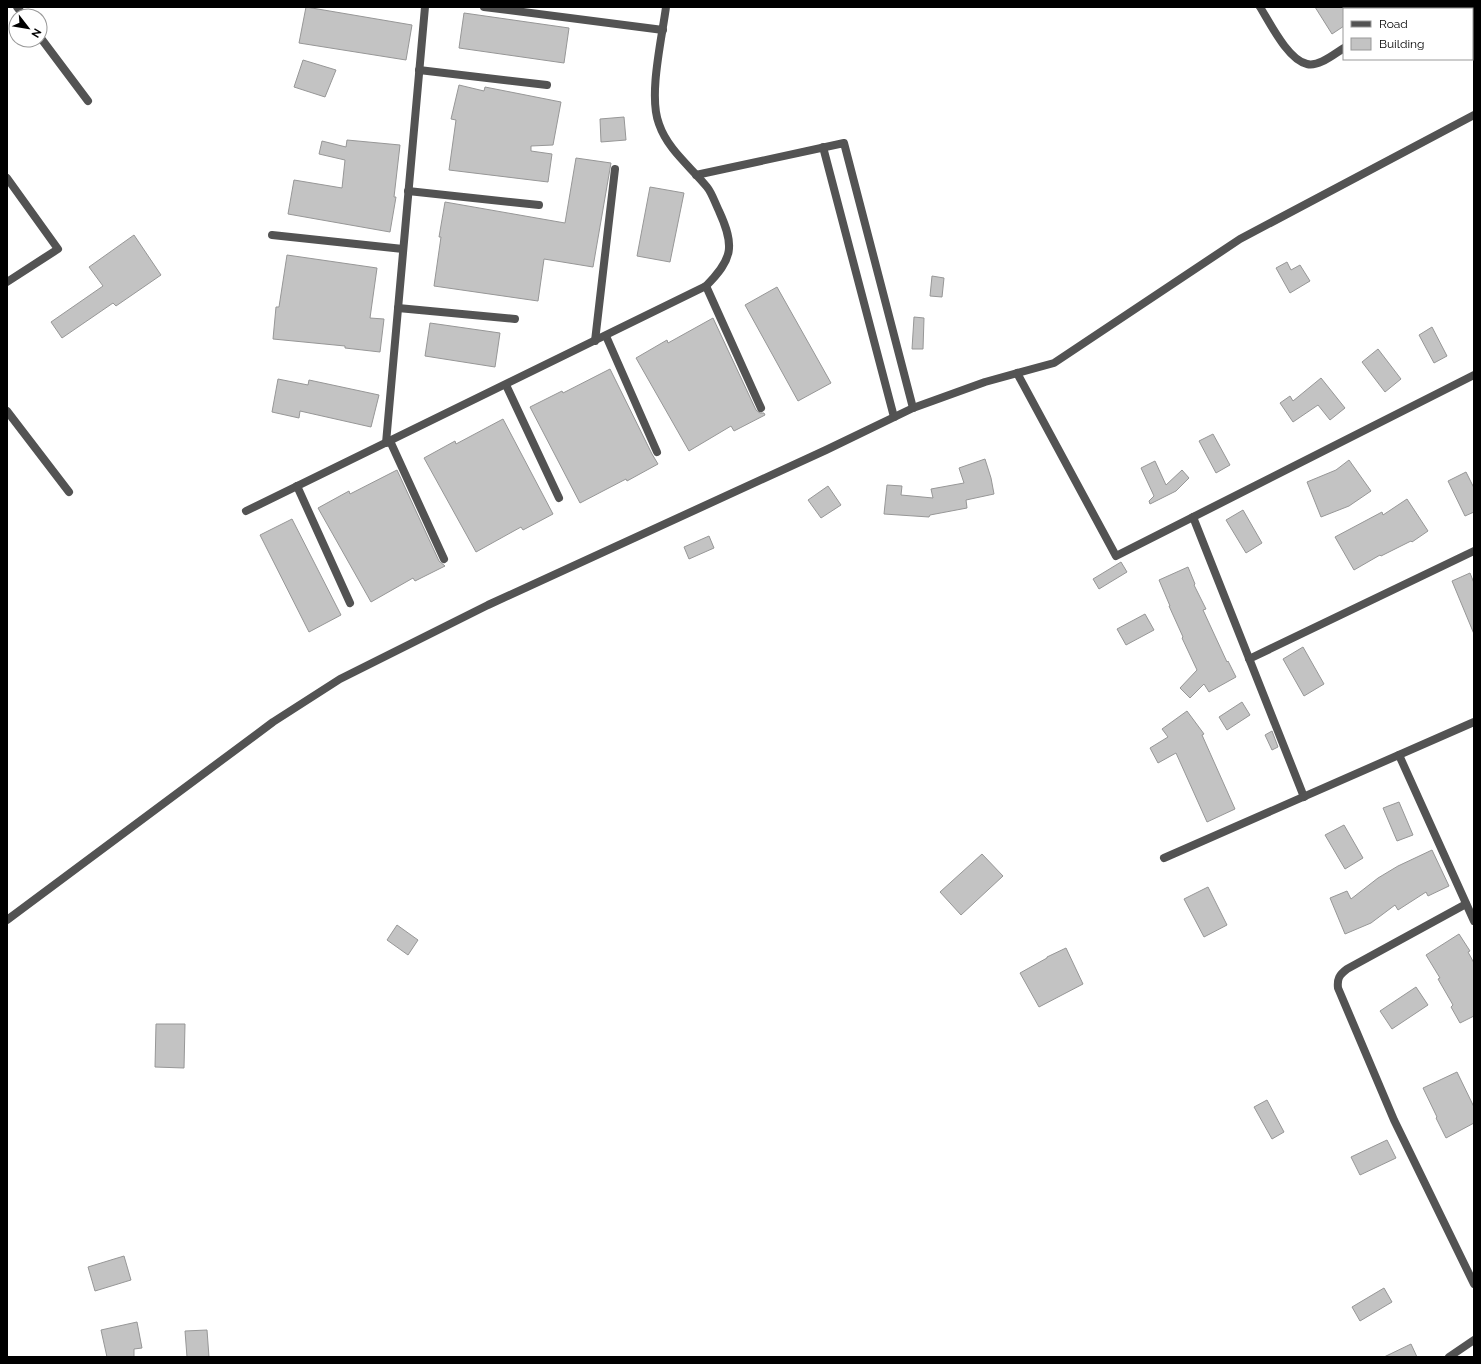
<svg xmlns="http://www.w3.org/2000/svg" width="1481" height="1364" viewBox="0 0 1481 1364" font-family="Raleway,sans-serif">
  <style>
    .building { fill: #c3c3c3; stroke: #979797 }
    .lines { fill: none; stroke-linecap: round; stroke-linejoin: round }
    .lane { stroke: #535353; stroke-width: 8 }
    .street { stroke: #535353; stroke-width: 8 }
  </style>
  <rect width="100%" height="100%" fill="#fff"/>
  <g class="building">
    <polygon points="306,7 412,25 406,60 299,43"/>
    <polygon points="1315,7 1344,7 1344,26 1332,34"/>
    <polygon points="464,13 569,28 564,63 459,48"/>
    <polygon points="303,60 336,70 325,97 294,87"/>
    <polygon points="459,85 484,91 485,87 561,102 553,145 531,146 531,151 552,154 548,182 449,170 456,120 451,119"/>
    <polygon points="624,117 626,140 601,142 600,119"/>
    <polygon points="347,140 400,145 394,197 396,197 390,232 288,214 294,180 342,188 345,160 319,154 322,141 346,147"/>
    <polygon points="576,158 611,163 593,267 544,259 538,301 434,286 441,237 439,237 445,202 565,223"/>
    <polygon points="650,187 684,193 670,262 637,256"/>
    <polygon points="134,235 161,275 116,306 113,303 62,338 51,322 103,286 89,267"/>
    <polygon points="287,255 377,268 370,318 384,319 380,352 345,348 345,346 273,339 276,307 279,307"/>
    <polygon points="1287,262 1291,270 1300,265 1310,281 1290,293 1276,268"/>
    <polygon points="932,276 944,278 942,297 930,296"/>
    <polygon points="777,287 831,383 798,401 745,305"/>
    <polygon points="914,317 924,318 923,349 912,349"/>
    <polygon points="713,318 756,410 760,413 764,413 765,415 734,431 731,426 689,451 636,358 667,340 668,343"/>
    <polygon points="430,323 500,333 495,367 425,356"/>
    <polygon points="1432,327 1447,356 1434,363 1419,335"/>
    <polygon points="1378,349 1401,379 1385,392 1362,362"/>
    <polygon points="610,369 652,454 658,464 627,481 626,479 580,503 530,407 562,391 563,393"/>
    <polygon points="1321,378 1345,408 1330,420 1318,405 1293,422 1280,403 1290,396 1293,401"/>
    <polygon points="278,379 308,385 309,380 379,395 371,427 300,411 299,418 272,412"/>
    <polygon points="503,419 553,514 523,530 521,527 476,552 424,458 455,441 456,444"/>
    <polygon points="1213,434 1230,465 1216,473 1199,441"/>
    <polygon points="985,459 991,478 994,494 966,500 967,508 930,515 929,517 884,514 887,485 902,486 901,495 933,498 931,489 964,483 959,468"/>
    <polygon points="1349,460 1371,491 1349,506 1321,517 1307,482 1336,470"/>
    <polygon points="1155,461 1166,485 1182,470 1189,478 1176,491 1150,504 1149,501 1154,496 1141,468"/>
    <polygon points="397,470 439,561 445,566 415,581 413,578 371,602 318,508 349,491 350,494"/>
    <polygon points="1466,472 1474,488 1474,512 1465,516 1448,481"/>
    <polygon points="828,486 841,505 821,518 808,500"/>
    <polygon points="1407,499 1428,531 1412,542 1411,541 1381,556 1380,555 1354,570 1335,537 1382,512 1383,515"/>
    <polygon points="1243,510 1262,543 1246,553 1226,520"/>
    <polygon points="292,519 341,615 309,632 260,535"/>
    <polygon points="709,536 714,548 689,559 684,547"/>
    <polygon points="1121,562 1127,572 1099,589 1093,579"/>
    <polygon points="1188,567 1195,584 1194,585 1206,609 1203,610 1227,662 1228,661 1236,677 1209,692 1204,684 1190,698 1180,688 1197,670 1182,638 1183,637 1169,606 1170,606 1159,580"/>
    <polygon points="1470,573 1474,583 1474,634 1452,581"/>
    <polygon points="1145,614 1154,630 1126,645 1117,629"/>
    <polygon points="1303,647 1324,684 1304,696 1283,659"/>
    <polygon points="1242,702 1250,715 1227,730 1219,717"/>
    <polygon points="1187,711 1204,734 1202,735 1235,809 1207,822 1176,753 1158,763 1150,748 1168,737 1162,729"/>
    <polygon points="1272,731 1278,747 1272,750 1265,735"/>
    <polygon points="1399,802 1413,835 1397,841 1383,808"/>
    <polygon points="1344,825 1363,858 1345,869 1325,835"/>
    <polygon points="1432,850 1449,886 1428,896 1426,892 1398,910 1395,905 1371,923 1345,934 1330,898 1347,891 1351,899 1378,878 1398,866"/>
    <polygon points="982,854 1003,876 961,915 940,892"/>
    <polygon points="1208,887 1227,925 1204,937 1184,899"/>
    <polygon points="397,925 418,940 408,955 387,940"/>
    <polygon points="1459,934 1470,951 1468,952 1474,963 1474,1016 1460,1023 1451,1007 1453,1005 1438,979 1440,978 1426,955"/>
    <polygon points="1066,948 1083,984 1039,1007 1020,973 1047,958 1047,957"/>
    <polygon points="1416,987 1428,1005 1392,1029 1380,1011"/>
    <polygon points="156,1024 185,1024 184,1068 155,1067"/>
    <polygon points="1457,1072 1474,1107 1474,1123 1446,1138 1436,1118 1437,1117 1423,1088"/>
    <polygon points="1267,1100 1284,1132 1272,1139 1254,1107"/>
    <polygon points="1387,1140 1396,1158 1360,1175 1351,1157"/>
    <polygon points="124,1256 131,1280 95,1291 88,1267"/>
    <polygon points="1384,1288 1392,1302 1360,1321 1352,1307"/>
    <polygon points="137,1322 142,1348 134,1349 134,1357 107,1357 101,1330"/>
    <polygon points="207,1330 209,1357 187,1357 185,1331"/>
    <polygon points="1411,1344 1417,1357 1384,1357"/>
  </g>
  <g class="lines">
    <g class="lane">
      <polyline points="706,286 761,408"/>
      <polyline points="606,336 657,452"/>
      <polyline points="506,385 559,498"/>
      <polyline points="390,441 444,559"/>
      <polyline points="297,486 350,603"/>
    </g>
    <g class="street">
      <polyline points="17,7 24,16"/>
      <polyline points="484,7 663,30"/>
      <path d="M1260,7C1270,23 1288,60 1307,64C1319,67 1334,54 1344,48"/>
      <polyline points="1409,9 1412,7"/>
      <polyline points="40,37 88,101"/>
      <polyline points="419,70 547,85"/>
      <polyline points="823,147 894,417"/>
      <polyline points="696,175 844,143 913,408"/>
      <polyline points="7,178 58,249 7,282"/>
      <polyline points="408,191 539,205"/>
      <polyline points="272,235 403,249"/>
      <polyline points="398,308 515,319"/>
      <polyline points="595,341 615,169"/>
      <polyline points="1017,373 1116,556 1474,375"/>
      <polyline points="7,411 69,492"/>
      <polyline points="386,443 425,7"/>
      <path d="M246,511L706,286C733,259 735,246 719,211C715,203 712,193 707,187C690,166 668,150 659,124C648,96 662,38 666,7"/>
      <polyline points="1193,517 1304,797"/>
      <polyline points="1249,659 1474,551"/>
      <polyline points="1399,755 1474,921"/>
      <polyline points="1164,858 1474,722"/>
      <path d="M1466,904L1347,969C1339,975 1337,979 1338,988L1394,1120L1474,1284"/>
      <polyline points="7,920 273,722 340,679 488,605 826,450 913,408 985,382 1054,363 1240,239 1474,115"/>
      <polyline points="1449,1357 1474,1340"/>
    </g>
  </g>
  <rect width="1481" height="1364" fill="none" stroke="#000000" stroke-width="16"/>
  <rect x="1343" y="8" width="130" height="52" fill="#ffffff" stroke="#999999"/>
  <rect x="1351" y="21" width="20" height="6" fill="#535353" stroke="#999999"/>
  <text x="1379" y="28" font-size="12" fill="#000000">Road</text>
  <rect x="1351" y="38" width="20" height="12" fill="#c3c3c3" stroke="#999999"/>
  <text x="1379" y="48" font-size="12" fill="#000000">Building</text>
  <g transform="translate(28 28) rotate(121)"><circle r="19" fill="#ffffff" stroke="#999999"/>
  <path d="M0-3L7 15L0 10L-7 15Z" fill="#000000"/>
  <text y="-6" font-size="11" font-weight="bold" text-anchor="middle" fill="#000000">N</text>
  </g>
</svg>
